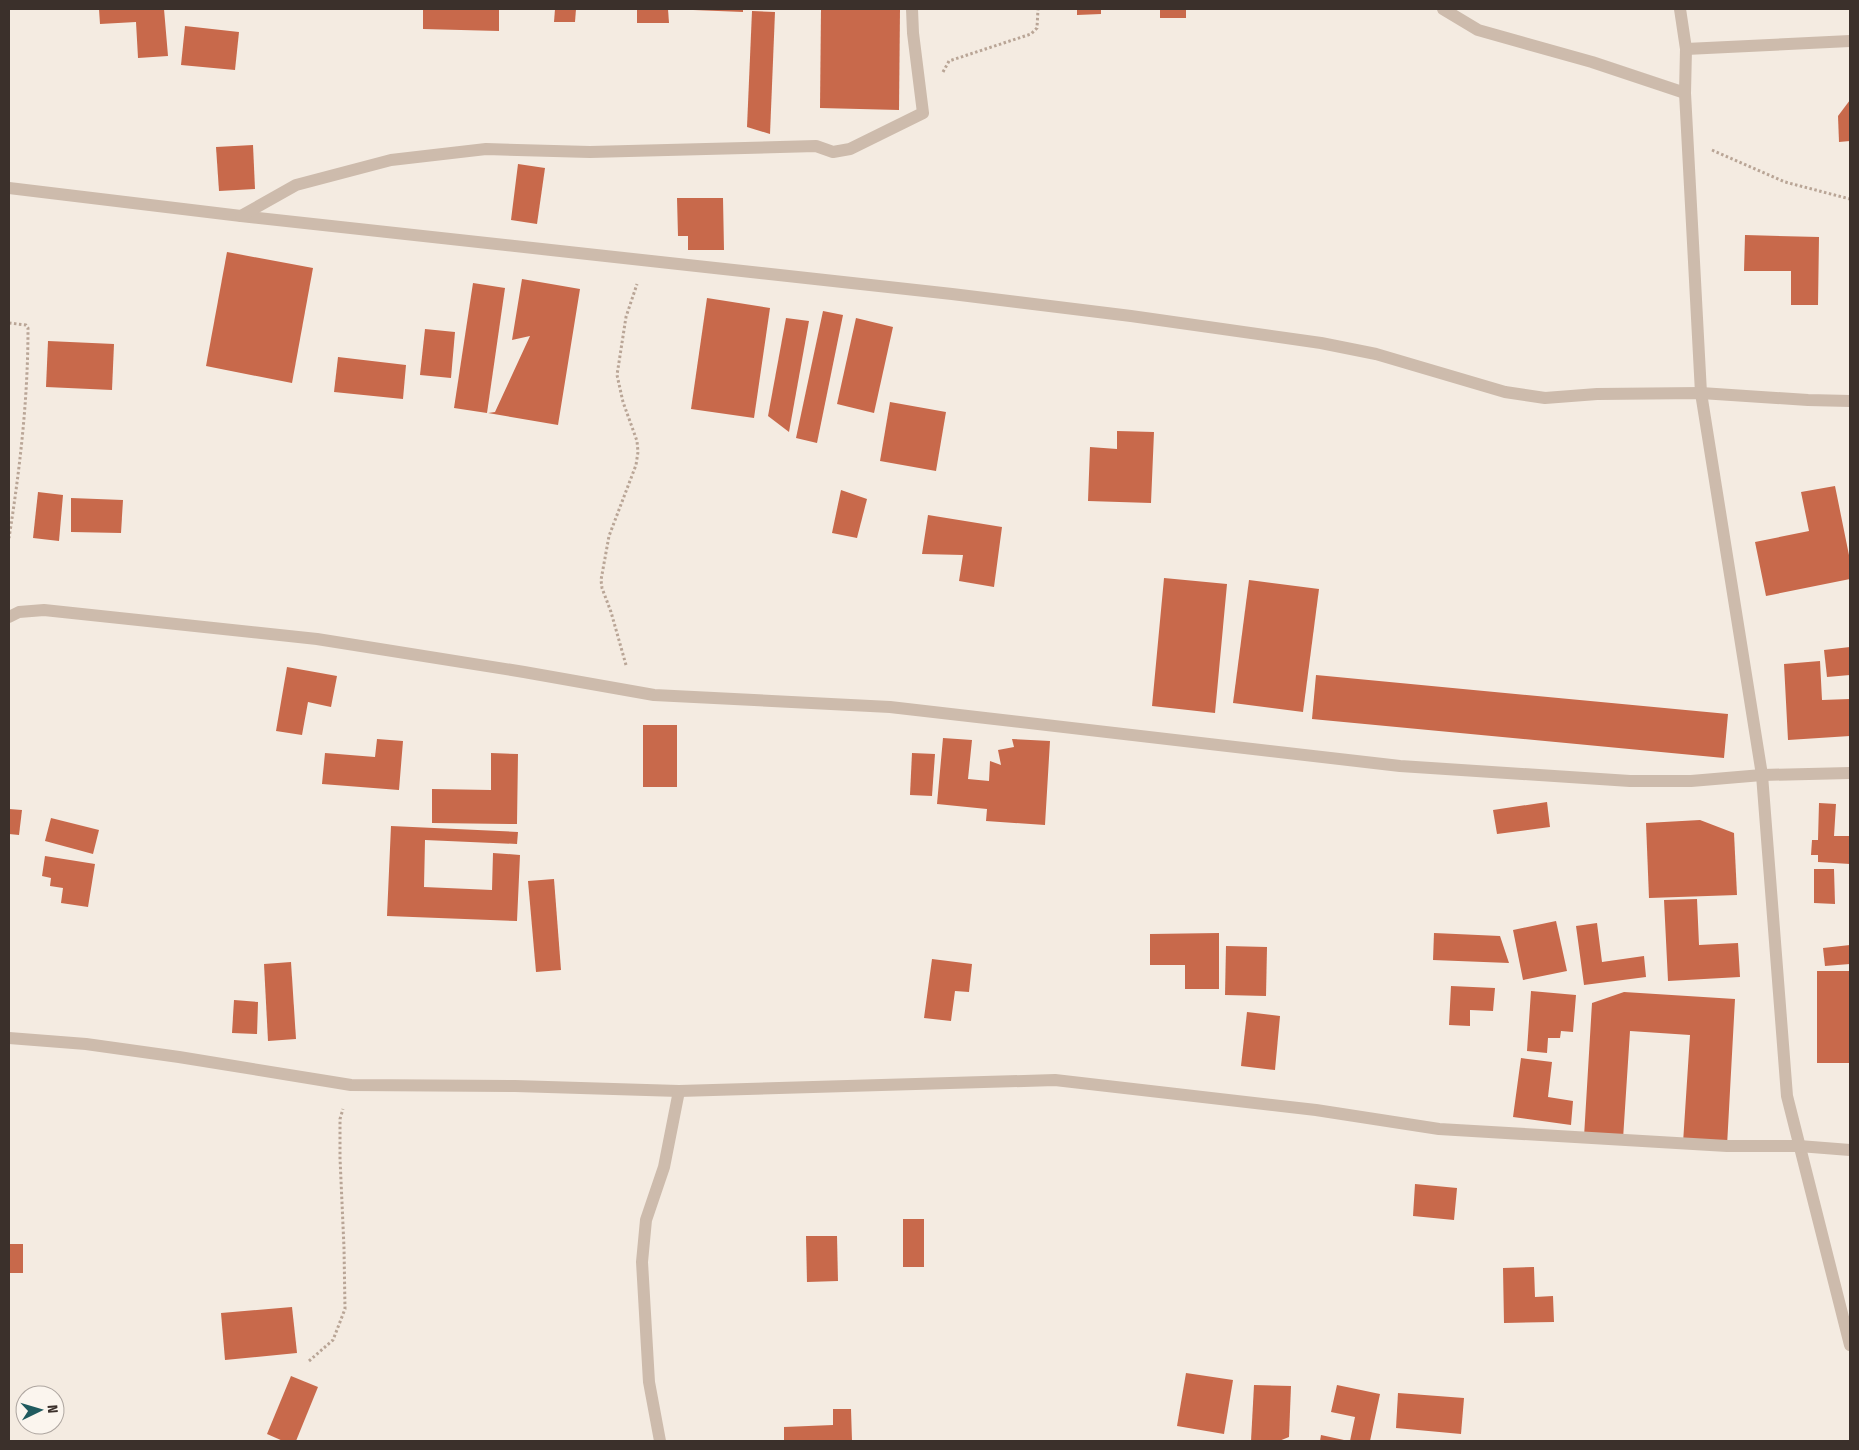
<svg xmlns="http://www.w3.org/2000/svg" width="1859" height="1450" viewBox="0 0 1859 1450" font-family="'Fira Sans Condensed',sans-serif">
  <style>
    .building { fill: #c8694b }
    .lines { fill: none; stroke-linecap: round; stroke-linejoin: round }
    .path { stroke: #b9a596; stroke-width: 3; stroke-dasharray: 2.5 2.5; stroke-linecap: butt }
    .minor { stroke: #cdbbac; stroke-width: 12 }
  </style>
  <rect width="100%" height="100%" fill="#f4ebe1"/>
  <g class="building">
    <polygon points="99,9 164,9 168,56 138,58 136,22 100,24"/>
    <polygon points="423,9 499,9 499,31 423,29"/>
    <polygon points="555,9 576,9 575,22 554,22"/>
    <polygon points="637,9 668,9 669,23 637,23"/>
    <polygon points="693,9 743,9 743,12 693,10"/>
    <polygon points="821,9 900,9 899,110 820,108"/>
    <polygon points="1077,9 1101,9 1101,14 1077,15"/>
    <rect x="1160" y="9" width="26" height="9"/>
    <polygon points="752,11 775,12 770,134 747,127"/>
    <polygon points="185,26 239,32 235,70 181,65"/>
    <polygon points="1850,100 1850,141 1839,142 1838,116"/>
    <polygon points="253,145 255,189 219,191 216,147"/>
    <polygon points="518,164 545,168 537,224 511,220"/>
    <polygon points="677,198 723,198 724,250 688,250 688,236 678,236"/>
    <polygon points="1745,235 1819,237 1818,305 1791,305 1791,271 1744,271"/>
    <polygon points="227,252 313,268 292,383 206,366"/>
    <polygon points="522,279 580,289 558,425 488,413 495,412 530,336 512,340"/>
    <polygon points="473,283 505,288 487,413 454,408"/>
    <polygon points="707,298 770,308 754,418 691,409"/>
    <polygon points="823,311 843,315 817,443 796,438"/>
    <polygon points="786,318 809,321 789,432 768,416"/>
    <polygon points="856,318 893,327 874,413 837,404"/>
    <polygon points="425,329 455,332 451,378 420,375"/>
    <polygon points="48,341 114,344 112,390 46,387"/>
    <polygon points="338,357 406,365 403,399 334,392"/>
    <polygon points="890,402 946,412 936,471 880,461"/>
    <polygon points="1117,431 1154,432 1151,503 1088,501 1090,447 1117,449"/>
    <polygon points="1835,486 1850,560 1850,579 1766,596 1755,542 1809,531 1801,492"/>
    <polygon points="841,490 867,499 857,538 832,533"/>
    <polygon points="38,492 63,495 59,541 33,538"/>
    <polygon points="71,498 123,500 121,533 71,532"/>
    <polygon points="928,515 1002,527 994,587 959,581 963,555 922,554"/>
    <polygon points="1164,578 1227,584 1215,713 1152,706"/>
    <polygon points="1249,580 1319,589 1303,712 1233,703"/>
    <polygon points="1850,647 1850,675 1827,677 1824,650"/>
    <polygon points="1820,661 1822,700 1850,699 1850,736 1788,740 1784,664"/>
    <polygon points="287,667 337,676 331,707 308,702 302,735 276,731"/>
    <polygon points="1316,675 1728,714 1724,758 1312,719"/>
    <rect x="643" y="725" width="34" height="62"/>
    <polygon points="943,738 972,740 968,779 989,781 990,761 1001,765 998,750 1014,747 1012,739 1050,741 1045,825 986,821 987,809 937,804"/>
    <polygon points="377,739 403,741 399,790 322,784 325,753 375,757"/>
    <polygon points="491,753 518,754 517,824 432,823 432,789 491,790"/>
    <polygon points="912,753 935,754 932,796 910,795"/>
    <polygon points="1547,802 1550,827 1497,834 1493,810"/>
    <polygon points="1819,803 1836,804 1834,836 1850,836 1850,864 1818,862 1818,855 1811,855 1812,840 1818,840"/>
    <polygon points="9,809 22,810 19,835 9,834"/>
    <polygon points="51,818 99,830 93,854 45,841"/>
    <polygon points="1700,820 1734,833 1737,895 1649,898 1646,823"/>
    <polygon points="391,826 518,832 517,844 425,840 424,887 492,890 493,853 520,855 517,921 387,916"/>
    <polygon points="45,856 95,864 88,907 61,903 63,888 50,886 51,878 42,876"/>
    <polygon points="1814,869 1834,869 1835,904 1814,903"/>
    <polygon points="554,879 561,970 536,972 528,881"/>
    <polygon points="1697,899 1699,945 1738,943 1740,977 1668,981 1664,900"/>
    <polygon points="1556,921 1567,971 1523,980 1513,930"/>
    <polygon points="1597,923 1602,962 1644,956 1646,977 1584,985 1576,926"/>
    <polygon points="1219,933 1219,989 1185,989 1185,965 1150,965 1150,934"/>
    <polygon points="1434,933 1500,936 1509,963 1433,960"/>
    <polygon points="1850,945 1850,964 1825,966 1823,948"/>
    <polygon points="1226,946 1267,947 1266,996 1225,995"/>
    <polygon points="932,959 972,964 969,992 955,991 951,1021 924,1018"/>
    <polygon points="291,962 296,1039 268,1041 264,964"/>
    <rect x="1817" y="971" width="33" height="92"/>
    <polygon points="1451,986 1495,988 1493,1011 1470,1010 1470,1026 1449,1025"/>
    <polygon points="1531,991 1576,995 1573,1032 1561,1031 1560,1038 1548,1038 1547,1053 1527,1051"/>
    <polygon points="1624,992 1735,999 1727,1146 1683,1143 1690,1035 1630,1031 1623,1139 1584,1137 1592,1003"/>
    <polygon points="234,1000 258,1002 257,1034 232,1033"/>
    <polygon points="1247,1012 1280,1016 1275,1070 1241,1066"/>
    <polygon points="1521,1058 1552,1062 1548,1097 1573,1101 1571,1125 1513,1117"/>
    <polygon points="1415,1184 1457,1188 1454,1220 1413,1216"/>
    <rect x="903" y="1219" width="21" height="48"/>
    <polygon points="806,1236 837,1236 838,1281 807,1282"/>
    <rect x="9" y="1244" width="14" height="29"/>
    <polygon points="1534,1267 1535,1297 1553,1296 1554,1322 1504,1323 1503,1268"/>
    <polygon points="292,1307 297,1353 225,1360 221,1313"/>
    <polygon points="1186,1373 1233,1380 1224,1434 1177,1426"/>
    <polygon points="291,1376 318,1387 296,1441 283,1441 267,1434"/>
    <polygon points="1254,1385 1291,1386 1289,1437 1279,1441 1251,1441"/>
    <polygon points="1337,1385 1380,1394 1370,1441 1350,1441 1355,1417 1331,1412"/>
    <polygon points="1398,1393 1464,1398 1461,1434 1396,1428"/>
    <polygon points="833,1409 851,1409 852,1441 784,1441 784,1427 833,1425"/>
    <polygon points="1321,1435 1344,1440 1344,1441 1320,1441"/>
  </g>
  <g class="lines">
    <g class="path">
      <polyline points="943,72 949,61 1031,34 1037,28 1038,9"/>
      <polyline points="1712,150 1785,182 1850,199"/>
      <path d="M9,323L26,325L28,328C28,399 20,468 9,538"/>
      <polyline points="626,665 611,612 602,588 601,580 609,536 636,465 638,452 637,441 623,402 617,375 626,317 637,284"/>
      <polyline points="309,1361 333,1340 345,1309 344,1248 340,1158 340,1119 343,1109"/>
    </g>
    <g class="minor">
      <polyline points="1443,9 1478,30 1592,62 1685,93"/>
      <polyline points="1680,9 1686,49 1685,93 1701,393 1762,775 1787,1096 1850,1345"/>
      <polyline points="1686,49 1850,41"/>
      <polyline points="9,188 241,216 952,294 1131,316 1321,343 1376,354 1505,392 1545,398 1597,394 1701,393 1808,400 1850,401"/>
      <polyline points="241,216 296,185 391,160 486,149 590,152 816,146 833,152 850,149 923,113 913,33 912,9"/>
      <polyline points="9,617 19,612 44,610 317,639 524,672 654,695 890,707 1400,766 1630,781 1691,781 1762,775 1850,773"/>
      <polyline points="9,1038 86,1044 179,1057 351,1085 515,1086 679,1091 1055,1080 1316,1110 1439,1129 1727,1146 1799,1146 1850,1150"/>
      <polyline points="660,1441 649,1382 642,1262 646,1220 664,1167 679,1091"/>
    </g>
  </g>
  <rect width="1859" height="1450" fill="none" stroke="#3b302b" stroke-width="20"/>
  <g transform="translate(40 1410) rotate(85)"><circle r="24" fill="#fbf5ee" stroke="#aea6a0"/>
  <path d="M0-4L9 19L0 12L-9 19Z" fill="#1f5a5e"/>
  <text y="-8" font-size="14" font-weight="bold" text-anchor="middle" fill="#3b302b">N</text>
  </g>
</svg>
